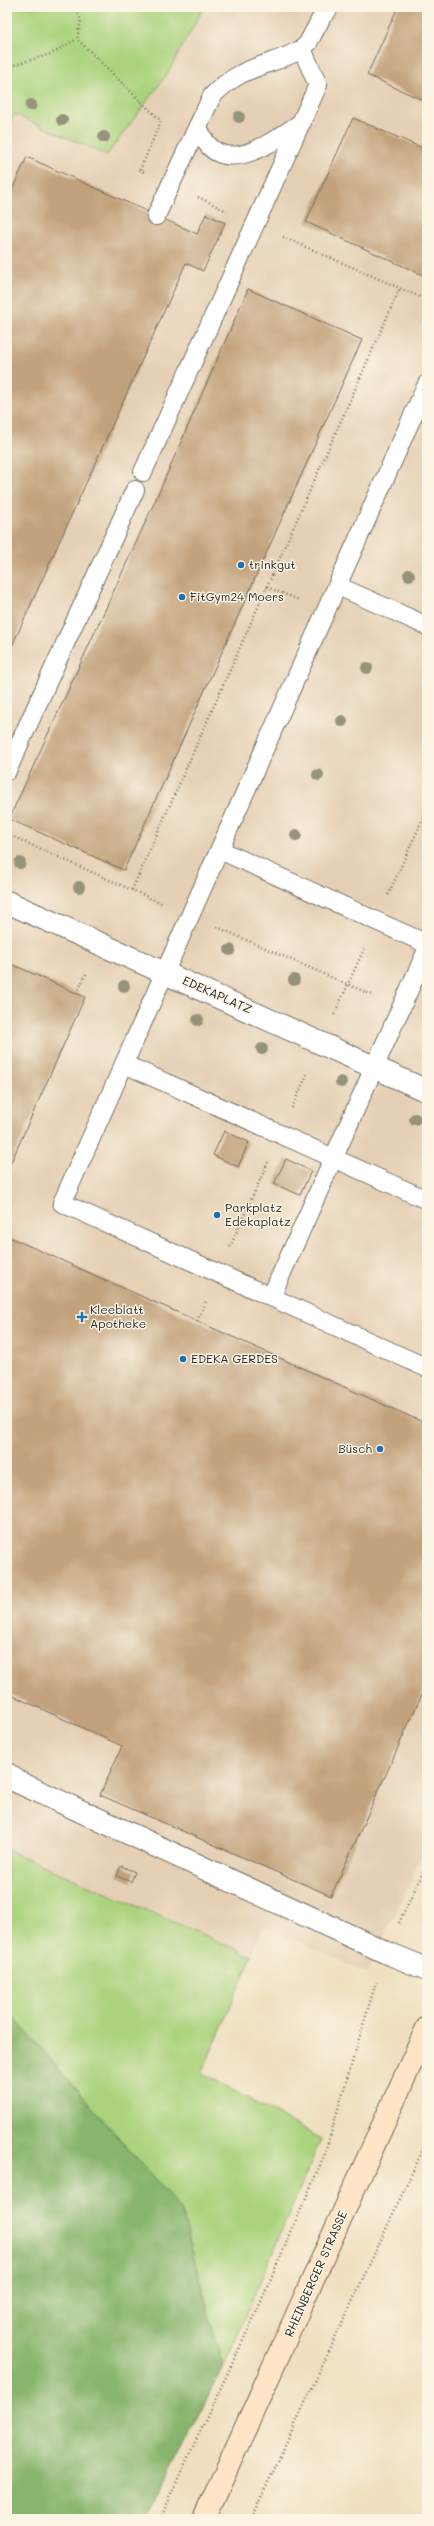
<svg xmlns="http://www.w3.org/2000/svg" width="434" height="2526" viewBox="0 0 434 2526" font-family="Mali,sans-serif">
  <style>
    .built { fill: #e5d0b5 }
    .green { fill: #abd37e; stroke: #6b7f54 }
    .forest { fill: #88b56d; stroke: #5a704c }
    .building { fill: #c2a27b }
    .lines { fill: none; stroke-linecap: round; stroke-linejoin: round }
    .service-casing { stroke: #706a5f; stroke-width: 20 }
    .minor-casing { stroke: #706a5f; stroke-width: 24 }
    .secondary-casing { stroke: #706a5f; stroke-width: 24 }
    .path { stroke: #706a5f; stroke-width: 2.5; stroke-dasharray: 1 3; stroke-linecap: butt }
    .service { stroke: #fff; stroke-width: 18 }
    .minor { stroke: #fff; stroke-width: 22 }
    .secondary { stroke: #ffe4c6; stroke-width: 22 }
    .tree { fill: #95947a }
    .poi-dot { fill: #1f6fb2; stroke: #fcf5e5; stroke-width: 1.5 }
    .labels { text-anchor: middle; stroke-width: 3; stroke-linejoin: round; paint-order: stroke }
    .poi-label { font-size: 12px; fill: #2b2b2b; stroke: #fcf5e5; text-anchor: start }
    .street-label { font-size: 12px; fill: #2b2b2b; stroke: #fcf5e5 }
  </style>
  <rect width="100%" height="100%" fill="#fcf5e5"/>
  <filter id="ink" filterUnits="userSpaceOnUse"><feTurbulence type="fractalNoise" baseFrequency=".025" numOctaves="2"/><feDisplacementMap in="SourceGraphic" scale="8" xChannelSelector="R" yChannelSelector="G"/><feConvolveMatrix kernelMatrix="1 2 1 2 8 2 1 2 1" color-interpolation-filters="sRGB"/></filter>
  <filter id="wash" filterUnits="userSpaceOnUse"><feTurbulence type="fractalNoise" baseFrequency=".012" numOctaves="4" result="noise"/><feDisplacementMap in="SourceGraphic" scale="16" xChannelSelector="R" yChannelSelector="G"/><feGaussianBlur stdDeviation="0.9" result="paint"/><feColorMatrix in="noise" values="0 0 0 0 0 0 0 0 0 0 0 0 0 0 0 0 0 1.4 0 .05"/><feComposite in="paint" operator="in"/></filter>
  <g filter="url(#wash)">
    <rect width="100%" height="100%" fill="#f0e0c0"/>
    <polygon class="built" points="204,7 427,7 427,1845 367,1973 263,1926 252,1956 7,1850 7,130 14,114 167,74"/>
    <g class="green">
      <polygon points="7,7 204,7 167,74 107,155 14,114 7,130"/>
      <polygon points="7,1850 252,1956 202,2073 321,2139 223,2368 181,2209 9,2012 7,2013"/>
    </g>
    <polygon class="forest" points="9,2012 181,2209 223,2368 145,2519 7,2519 7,2013"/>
    <g id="blocks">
      <g class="building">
        <polygon points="398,7 427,7 427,102 367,75"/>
        <polygon points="353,118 427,150 427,277 306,222"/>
        <polygon points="27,157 197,234 206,214 225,223 203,271 186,263 7,657 7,201"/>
        <polygon points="248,289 362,340 124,870 9,819 156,499"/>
        <polygon points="7,962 85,997 7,1171"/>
        <polygon points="224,1131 249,1142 238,1167 213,1155"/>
        <polygon points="286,1159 311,1171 300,1195 274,1184"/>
        <polygon points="7,1236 427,1424 427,1683 331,1896 100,1795 122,1746 7,1693"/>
        <polygon points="121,1866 135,1872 131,1882 117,1876"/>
      </g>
    </g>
  </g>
  <g filter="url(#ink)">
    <use href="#blocks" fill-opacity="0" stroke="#706a5f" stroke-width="1"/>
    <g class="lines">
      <defs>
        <g id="service">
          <path d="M198,126C217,183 270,144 302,122"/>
          <path d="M156,216L212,96C243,64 267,68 302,49L308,43L325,11"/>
          <polyline points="143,472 318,85 302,49"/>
          <polyline points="338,586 427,626"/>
          <polyline points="7,771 135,490"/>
          <polyline points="220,850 427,944"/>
          <polyline points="427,950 271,1297 427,1368"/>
          <polyline points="124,1064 427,384"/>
          <polyline points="271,1297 62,1203 124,1064 427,1200"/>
        </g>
        <g id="minor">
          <polyline points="325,11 327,7"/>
          <polyline points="7,902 427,1091"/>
          <polyline points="7,1774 18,1782 385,1952 427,1969"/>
        </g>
        <polyline id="secondary" points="204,2519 427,2028"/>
      </defs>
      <use href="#service" class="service-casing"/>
      <use href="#minor" class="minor-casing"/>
      <use href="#secondary" class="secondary-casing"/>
      <g class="path">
        <polyline points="74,7 81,20 77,39 161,121 140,170 144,172"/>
        <polyline points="7,67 51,54 77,39"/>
        <polyline points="198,197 227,211"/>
        <polyline points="283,237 427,300"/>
        <polyline points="267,587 299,600"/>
        <polyline points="7,834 163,904"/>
        <polyline points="132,890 400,288"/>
        <polyline points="388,895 427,810"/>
        <polyline points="217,927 374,996"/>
        <polyline points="77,993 87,972"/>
        <polyline points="334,1015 364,949"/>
        <polyline points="292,1108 308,1072"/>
        <polyline points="230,1247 268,1162"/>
        <polyline points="197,1321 206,1301"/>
        <polyline points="399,1923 427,1864"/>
        <polyline points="159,2519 256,2313 324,2156 376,1982"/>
        <polyline points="251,2519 427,2141"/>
      </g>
      <use href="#service" class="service"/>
      <use href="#minor" class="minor"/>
      <use href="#secondary" class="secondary"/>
    </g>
    <g class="tree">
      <circle cx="31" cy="105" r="6"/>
      <circle cx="239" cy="117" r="6"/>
      <circle cx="62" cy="120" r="6"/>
      <circle cx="104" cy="137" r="6"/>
      <circle cx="409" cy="575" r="6"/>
      <circle cx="367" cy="668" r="6"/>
      <circle cx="342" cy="721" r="6"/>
      <circle cx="318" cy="775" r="6"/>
      <circle cx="296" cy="835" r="6"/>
      <circle cx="20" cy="863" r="6"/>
      <circle cx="79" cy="887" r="6"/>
      <circle cx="230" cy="950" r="6"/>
      <circle cx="294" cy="980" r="6"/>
      <circle cx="124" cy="986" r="6"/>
      <circle cx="198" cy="1020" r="6"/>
      <circle cx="262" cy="1049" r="6"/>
      <circle cx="341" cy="1082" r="6"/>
      <circle cx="415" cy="1119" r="6"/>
    </g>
  </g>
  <g class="poi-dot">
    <circle cx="241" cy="565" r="4"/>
    <circle cx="182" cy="597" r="4"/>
    <circle cx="217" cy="1215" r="4"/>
    <path d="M80 1311h4v4h4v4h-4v4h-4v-4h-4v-4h4z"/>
    <circle cx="183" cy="1359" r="4"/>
    <circle cx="380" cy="1449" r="4"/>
  </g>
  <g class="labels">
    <g class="poi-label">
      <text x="249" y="569">trinkgut</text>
      <text x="190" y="601">FitGym24 Moers</text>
      <text x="225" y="1212">Parkplatz<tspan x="225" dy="14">Edekaplatz</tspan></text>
      <text x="90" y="1314">Kleeblatt<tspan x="90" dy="14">Apotheke</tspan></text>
      <text x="191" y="1363">EDEKA GERDES</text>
      <text x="372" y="1453" text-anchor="end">Büsch</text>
    </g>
    <g class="street-label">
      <text transform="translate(217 995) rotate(24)" y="4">EDEKAPLATZ</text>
      <text transform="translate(316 2274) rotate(-66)" y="4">RHEINBERGER STRASSE</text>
    </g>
  </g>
  <rect width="434" height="2526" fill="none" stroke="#fcf5e5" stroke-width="24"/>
</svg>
